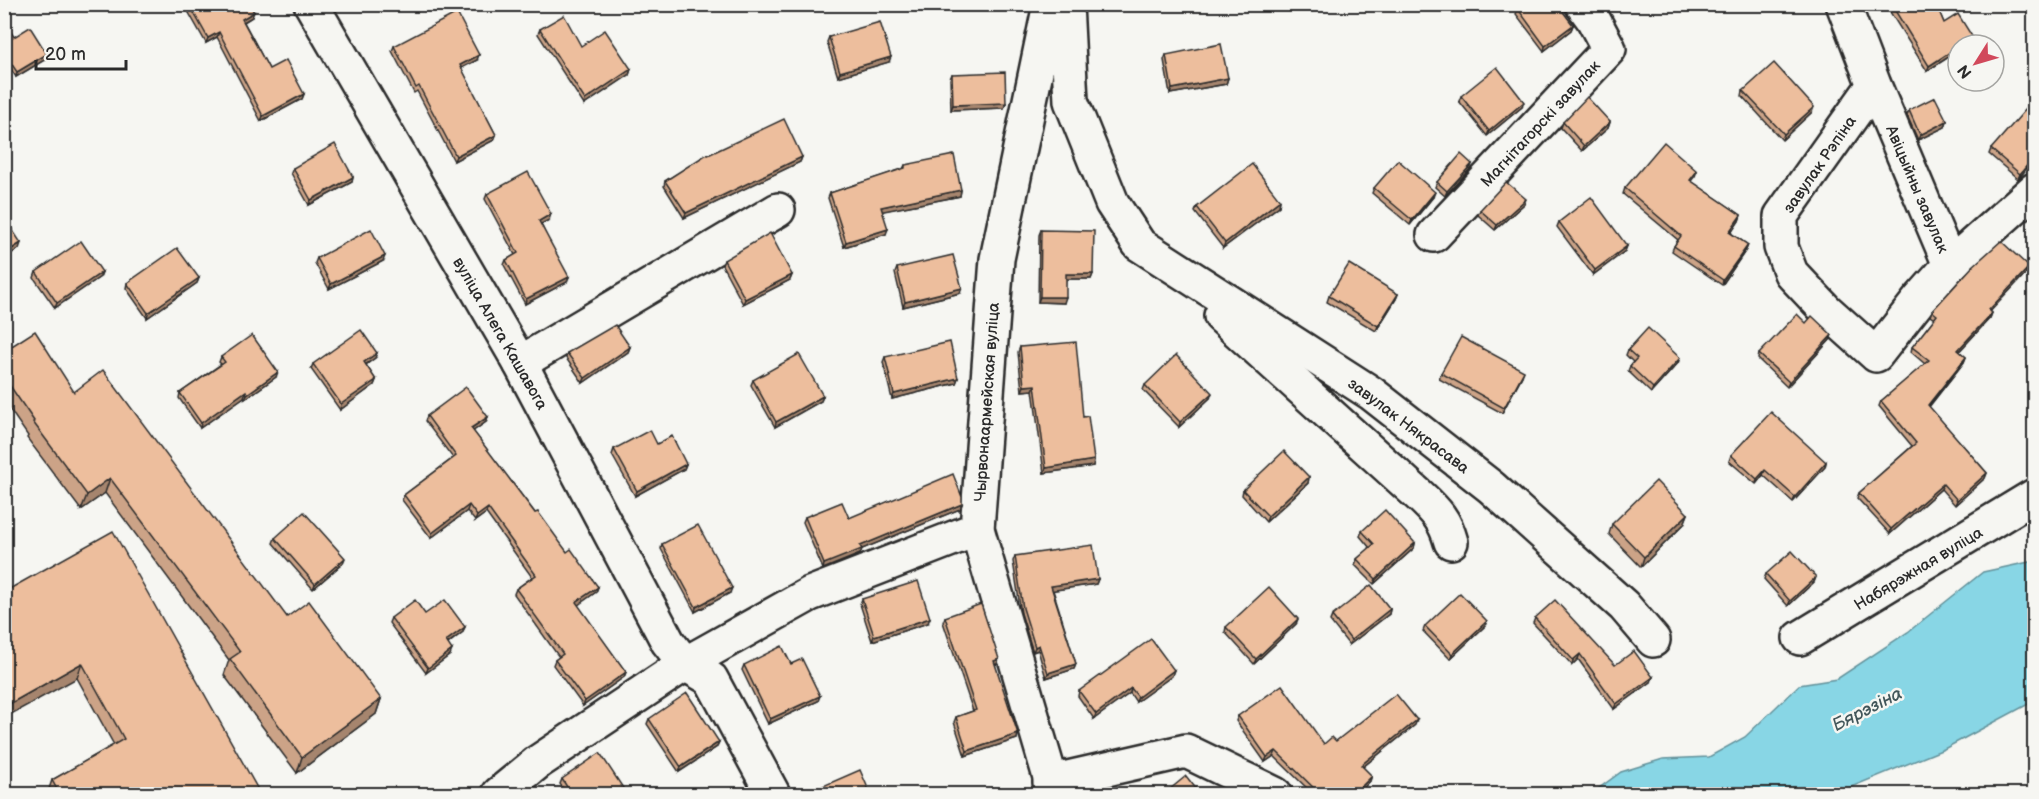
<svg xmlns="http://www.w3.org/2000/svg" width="2039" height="799" viewBox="0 0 2039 799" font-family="'Balsamiq Sans',sans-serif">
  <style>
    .water { fill: #88d6e5; stroke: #63929b; stroke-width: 1.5 }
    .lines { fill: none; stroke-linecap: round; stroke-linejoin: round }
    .minor-casing { stroke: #2b2b2b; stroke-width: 38 }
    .minor { stroke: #f6f6f2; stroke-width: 33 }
    .wall { fill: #cca387; stroke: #2b2b2b; stroke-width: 1.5 }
    .shaded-wall { fill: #a6856e; stroke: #2b2b2b; stroke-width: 1.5 }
    .building { fill: #edbe9d; stroke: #2b2b2b; stroke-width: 1.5 }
    .labels { text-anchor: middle; stroke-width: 5; stroke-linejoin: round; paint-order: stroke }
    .street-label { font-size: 16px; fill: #2b2b2b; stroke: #f6f6f2 }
    .water-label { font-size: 18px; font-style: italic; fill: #42565a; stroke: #f6f6f2 }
  </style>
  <rect width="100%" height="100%" fill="#f6f6f2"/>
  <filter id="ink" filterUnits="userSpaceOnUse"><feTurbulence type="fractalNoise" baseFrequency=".0167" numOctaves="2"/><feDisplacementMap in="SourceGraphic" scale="12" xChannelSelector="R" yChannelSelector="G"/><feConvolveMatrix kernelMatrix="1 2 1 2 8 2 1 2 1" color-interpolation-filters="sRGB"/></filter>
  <g filter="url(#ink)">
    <polygon class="water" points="2034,561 2034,701 1944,749 1834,794 1591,794 1621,772 1663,759 1709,757 1745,737 1799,685 1837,679 1908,632 1983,572"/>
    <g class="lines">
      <defs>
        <g id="minor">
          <polyline points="311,4 520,363 668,642 685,664 711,679 773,794"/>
          <polyline points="1050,4 997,259 977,529 1055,794"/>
          <polyline points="1066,4 1071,101 1112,203 1139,244 1371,393 1491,487 1624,606 1653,640"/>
          <polyline points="1843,4 1874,85 1950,265 1919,300 1876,355 1826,310 1791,273 1781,247 1781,216 1874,85"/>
          <polyline points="1434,235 1609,49 1593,19 1582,4"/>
          <polyline points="1950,265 2034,190"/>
          <path d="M1221,316L1420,496C1436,511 1445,520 1451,542"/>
          <polyline points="520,363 778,210"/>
          <polyline points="1800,638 2034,496"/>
          <polyline points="1050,782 1186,751 1275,794"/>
          <polyline points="499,794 538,762 685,664 810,594 977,529"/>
        </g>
      </defs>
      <use href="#minor" class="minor-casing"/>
      <use href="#minor" class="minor"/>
    </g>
    <g class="wall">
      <polygon points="184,4 249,4 252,17 244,22 269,69 304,94 302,99 261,121 217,37 206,43"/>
      <polygon points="1887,4 1936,4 1944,23 1973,38 1971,43 1968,45 1958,45 1958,51 1927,71 1890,12"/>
      <polygon points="1518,9 1565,10 1563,12 1573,25 1571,30 1544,51 1516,14"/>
      <polygon points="540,29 581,46 631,69 629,75 584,105 538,34"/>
      <polygon points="4,36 14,37 46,59 16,77 10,68 4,71"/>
      <polygon points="829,37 889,62 838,77 827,42"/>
      <polygon points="394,46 477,60 461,68 496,135 494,140 454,161 417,91 414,93 392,51"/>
      <polygon points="1166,55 1228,78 1226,84 1170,94 1164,60"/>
      <polygon points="952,74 1006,103 1004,108 951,110 950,79"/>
      <polygon points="1743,91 1812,112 1782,140 1742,96"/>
      <polygon points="1461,96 1522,107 1487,136 1459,101"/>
      <polygon points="1909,110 1947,121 1945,127 1918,140 1907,115"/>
      <polygon points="1563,122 1610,122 1608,128 1582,151 1561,128"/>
      <polygon points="1991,149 2034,160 2018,179 1989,154"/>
      <polygon points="708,155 802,157 800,162 684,218 664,186 665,181"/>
      <polygon points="1472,164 1470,169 1445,196 1435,187 1437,182"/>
      <polygon points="905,165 961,190 960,196 882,211 886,234 844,247 828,198 830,193 903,169"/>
      <polygon points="293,168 353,177 352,182 309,205 291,173"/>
      <polygon points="1697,171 1695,176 1691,181 1741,215 1739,221 1731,233 1748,245 1746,250 1722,285 1672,251 1674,246 1678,240 1623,194 1625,188"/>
      <polygon points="1374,188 1433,197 1410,225 1372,193"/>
      <polygon points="487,194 549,220 541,224 567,282 525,304 504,265 506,260 515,255 485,199"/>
      <polygon points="1280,200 1279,206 1223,248 1195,212 1197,207"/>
      <polygon points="1524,204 1495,230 1478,215 1480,210"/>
      <polygon points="1559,222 1627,246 1625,251 1593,275 1557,227"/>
      <polygon points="1041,230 1093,274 1091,279 1066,279 1064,303 1038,302 1039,235"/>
      <polygon points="317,258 383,261 329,289 315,263"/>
      <polygon points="724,260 792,275 790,280 743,304 722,265"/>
      <polygon points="897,268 960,293 903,307 895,273"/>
      <polygon points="36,272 102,272 100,277 55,308 34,278"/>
      <polygon points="2027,272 1990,311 1992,313 1990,318 1959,351 1966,357 1964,362 1929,407 1987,473 1985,478 1955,505 1941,489 1890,534 1857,498 1859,493 1912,446 1879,406 1881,401 1925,364 1911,352 1912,347 1934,319 1930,316 1932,311"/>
      <polygon points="199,278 197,283 147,318 126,288 127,283"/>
      <polygon points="1398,294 1396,299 1376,331 1327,302 1329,296"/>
      <polygon points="1830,340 1787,387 1758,359 1759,354"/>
      <polygon points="630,347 628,352 583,383 566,358 567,353"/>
      <polygon points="1020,347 1083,417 1094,460 1093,466 1044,473 1033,390 1022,391 1018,352"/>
      <polygon points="1628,350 1678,363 1651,393 1628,371 1630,366 1633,362 1626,355"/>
      <polygon points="4,351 74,392 287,617 381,699 376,714 297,773 224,675 229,660 105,493 81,510 27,438 28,436 4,401"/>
      <polygon points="221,357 276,377 245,399 244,397 200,428 179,398 180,393 221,364 219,362"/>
      <polygon points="885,357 958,378 956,383 892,399 883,362"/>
      <polygon points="375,358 366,365 376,380 374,385 340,410 311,369 313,364"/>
      <polygon points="1441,373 1522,376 1502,413 1439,379"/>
      <polygon points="753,380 823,396 821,401 775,427 751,385"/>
      <polygon points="1145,385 1210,398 1179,427 1143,390"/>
      <polygon points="427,416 486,422 473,431 535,513 567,552 598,587 596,592 577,605 626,672 624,677 583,706 553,665 555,660 559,657 514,594 516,589 532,577 486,513 475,521 467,511 431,538 402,500 404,495 453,458 425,421"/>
      <polygon points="657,444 686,464 684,469 635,496 612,455 614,449"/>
      <polygon points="1731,455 1826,462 1825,467 1793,502 1763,475 1756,484 1729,461"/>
      <polygon points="1309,477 1308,483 1266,522 1242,495 1243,490"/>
      <polygon points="962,504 960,509 862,549 860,554 823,569 803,522 805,517 849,518"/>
      <polygon points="1688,514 1684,524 1641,567 1609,534 1612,524"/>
      <polygon points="1362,531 1415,543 1414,548 1374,584 1355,565 1357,559 1370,548 1360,536"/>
      <polygon points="275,538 343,563 313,589 273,543"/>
      <polygon points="662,544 730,593 695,612 661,549"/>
      <polygon points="1015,556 1098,579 1096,584 1053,590 1076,664 1074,669 1046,678 1038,650 1033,652 1021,613 1013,561"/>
      <polygon points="1766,574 1816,577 1814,582 1788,606 1764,579"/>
      <polygon points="4,592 261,795 47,795 52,780 114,745 77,678"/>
      <polygon points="862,599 928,623 872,641 860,604"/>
      <polygon points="1390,609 1389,614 1349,645 1330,621 1332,616"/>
      <polygon points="425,614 463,632 448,644 450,655 426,673 389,623 391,618"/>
      <polygon points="945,617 997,664 995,665 1017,739 965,756 954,722 956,717 973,711 943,622"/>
      <polygon points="1535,618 1615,665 1651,682 1614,709 1578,659 1572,665 1533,623"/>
      <polygon points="1296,624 1254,664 1225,632 1226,627"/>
      <polygon points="1425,626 1485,626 1450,659 1423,631"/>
      <polygon points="791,664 818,701 768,724 742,670 744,665"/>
      <polygon points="1172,676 1136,702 1130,693 1094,719 1078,696 1079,691"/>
      <polygon points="1238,716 1324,744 1336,741 1415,725 1363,767 1370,781 1358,793 1360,795 1314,795 1274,756 1265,762 1236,721"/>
      <polygon points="649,719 717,747 679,772 647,724"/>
      <polygon points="562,779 625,791 624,795 567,795 560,784"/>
    </g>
    <g class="shaded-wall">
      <polygon points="983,4 1022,4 970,11 971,6"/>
      <polygon points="254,12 252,17 240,24 242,19"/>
      <polygon points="1573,25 1571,30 1544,51 1545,46"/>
      <polygon points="219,32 217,37 206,43 208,38"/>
      <polygon points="1973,38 1971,43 1968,45 1962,45"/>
      <polygon points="1958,47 1958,51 1927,71 1929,66"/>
      <polygon points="47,54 46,59 16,77 17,72"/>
      <polygon points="479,55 477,60 458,70 460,65"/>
      <polygon points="891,57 889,62 838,77 840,72"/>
      <polygon points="11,63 10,68 4,71 4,67"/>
      <polygon points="631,69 629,75 584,105 585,100"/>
      <polygon points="1228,78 1226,84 1170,94 1172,89"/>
      <polygon points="304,94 302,99 261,121 263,116"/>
      <polygon points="1524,102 1522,107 1487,136 1489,131"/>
      <polygon points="1006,103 1004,108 951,110 953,105"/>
      <polygon points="1814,107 1812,112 1782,140 1784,134"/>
      <polygon points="1947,121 1945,127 1918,140 1920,135"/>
      <polygon points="1610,122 1608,128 1582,151 1584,146"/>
      <polygon points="496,135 494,140 454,161 456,156"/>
      <polygon points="802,157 800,162 684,218 686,213"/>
      <polygon points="2034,157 2034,160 2018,179 2020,174"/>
      <polygon points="1472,164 1470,169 1445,196 1447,191"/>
      <polygon points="353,177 352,182 309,205 311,200"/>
      <polygon points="961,190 960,196 879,212 881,207"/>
      <polygon points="1435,192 1433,197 1410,225 1412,220"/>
      <polygon points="1526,199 1524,204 1495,230 1497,225"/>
      <polygon points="1280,200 1279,206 1223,248 1225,243"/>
      <polygon points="551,214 549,220 537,226 539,221"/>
      <polygon points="1741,215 1739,221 1728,237 1729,232"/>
      <polygon points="888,229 886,234 844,247 846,242"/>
      <polygon points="21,243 19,249 4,258 4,254"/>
      <polygon points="1748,245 1746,250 1722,285 1723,280"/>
      <polygon points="1627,246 1625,251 1593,275 1595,270"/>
      <polygon points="385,256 383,261 329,289 331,284"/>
      <polygon points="2029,267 2027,272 1987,315 1989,310"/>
      <polygon points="102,272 100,277 55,308 57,303"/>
      <polygon points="1066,274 1093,274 1091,279 1064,279"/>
      <polygon points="792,275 790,280 743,304 745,299"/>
      <polygon points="569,277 567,282 525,304 526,299"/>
      <polygon points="199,278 197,283 147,318 148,313"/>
      <polygon points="962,288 960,293 903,307 905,302"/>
      <polygon points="1398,294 1396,299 1376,331 1378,326"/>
      <polygon points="1040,297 1066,297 1064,303 1038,302"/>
      <polygon points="1992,313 1990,318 1956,355 1958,350"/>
      <polygon points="1832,335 1830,340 1787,387 1789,382"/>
      <polygon points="630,347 628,352 583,383 585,378"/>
      <polygon points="377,353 375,358 362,367 364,362"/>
      <polygon points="1966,357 1964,362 1926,410 1928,405"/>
      <polygon points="1680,358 1678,363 1651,393 1653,388"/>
      <polygon points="1524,371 1522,376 1502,413 1504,408"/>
      <polygon points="278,372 276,377 245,399 247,394"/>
      <polygon points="958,378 956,383 892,399 894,394"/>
      <polygon points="376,380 374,385 340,410 341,404"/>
      <polygon points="1035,385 1033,390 1022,391 1024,386"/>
      <polygon points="246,391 244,397 200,428 201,423"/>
      <polygon points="1212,393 1210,398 1179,427 1180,422"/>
      <polygon points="823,396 821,401 775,427 776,422"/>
      <polygon points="488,417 486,422 469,434 471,428"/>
      <polygon points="1094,460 1093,466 1044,473 1046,468"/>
      <polygon points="1826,462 1825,467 1793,502 1795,497"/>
      <polygon points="686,464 684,469 635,496 637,491"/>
      <polygon points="1765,470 1763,475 1756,484 1757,479"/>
      <polygon points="1987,473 1985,478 1955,505 1957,500"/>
      <polygon points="1309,477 1308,483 1266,522 1268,516"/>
      <polygon points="110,478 105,493 81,510 87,495"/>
      <polygon points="1943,484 1941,489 1890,534 1891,529"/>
      <polygon points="962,504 960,509 862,549 860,554 823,569 824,564 860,546"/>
      <polygon points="469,505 467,511 431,538 432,533"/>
      <polygon points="488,508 486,513 475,521 477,516"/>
      <polygon points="1688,514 1684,524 1641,567 1644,557"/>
      <polygon points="1415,543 1414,548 1374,584 1376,579"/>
      <polygon points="345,558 343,563 313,589 315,584"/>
      <polygon points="1816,577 1814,582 1788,606 1790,601"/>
      <polygon points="1098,579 1096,584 1049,591 1051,586"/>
      <polygon points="598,587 596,592 574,608 576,602"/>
      <polygon points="732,588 730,593 695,612 696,607"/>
      <polygon points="1390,609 1389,614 1349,645 1351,640"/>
      <polygon points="930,618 928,623 872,641 874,636"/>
      <polygon points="1298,619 1296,624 1254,664 1256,659"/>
      <polygon points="1487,621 1485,626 1450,659 1452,654"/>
      <polygon points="465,627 463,632 444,646 446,641"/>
      <polygon points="1039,645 1038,650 1033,652 1035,647"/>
      <polygon points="452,650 450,655 426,673 428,668"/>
      <polygon points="1580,654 1578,659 1572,665 1573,660"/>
      <polygon points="999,659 997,664 992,666 994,661"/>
      <polygon points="82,663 77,678 4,718 4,707"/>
      <polygon points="1076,664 1074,669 1046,678 1048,673"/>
      <polygon points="1174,670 1172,676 1136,702 1138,697"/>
      <polygon points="626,672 624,677 583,706 585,701"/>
      <polygon points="1653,677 1651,682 1614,709 1616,704"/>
      <polygon points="1131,688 1130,693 1094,719 1096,714"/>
      <polygon points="820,696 818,701 768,724 770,719"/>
      <polygon points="381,699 376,714 297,773 302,757"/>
      <polygon points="1417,720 1415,725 1359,770 1361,765"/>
      <polygon points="1018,734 1017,739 965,756 967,751"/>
      <polygon points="719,742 717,747 679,772 681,767"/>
      <polygon points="1276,751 1274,756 1265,762 1267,757"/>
      <polygon points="1372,776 1370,781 1357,795 1356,792"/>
    </g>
    <g class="building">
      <polygon points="189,4 249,4 254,12 242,19 269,69 286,60 304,94 263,116 219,32 208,38"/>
      <polygon points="1524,4 1567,4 1561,9 1573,25 1545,46 1518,9"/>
      <polygon points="1891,4 1936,4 1944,23 1958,14 1973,38 1962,45 1958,45 1958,47 1929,66"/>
      <polygon points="457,13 479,55 460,65 496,135 456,156 419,86 416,88 394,46"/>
      <polygon points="564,15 581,46 605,30 631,69 585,100 540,29"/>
      <polygon points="880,22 891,57 840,72 829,37"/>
      <polygon points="30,27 47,54 17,72 11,63 4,67 4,36 11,32 14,37"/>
      <polygon points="1221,44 1228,78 1172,89 1166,55"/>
      <polygon points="1774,63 1814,107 1784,134 1743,91"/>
      <polygon points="1497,67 1524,102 1489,131 1461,96"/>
      <polygon points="1005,72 1006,103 953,105 952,74"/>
      <polygon points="1587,97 1610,122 1584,146 1563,122"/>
      <polygon points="1935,97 1947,121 1920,135 1909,110"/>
      <polygon points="2034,100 2034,157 2020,174 1991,149"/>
      <polygon points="784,119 802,157 686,213 665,181 707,154 708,155"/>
      <polygon points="1664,142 1697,171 1690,180 1741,215 1729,232 1748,245 1723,280 1674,246 1681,236 1625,188"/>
      <polygon points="335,144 353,177 311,200 293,168"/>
      <polygon points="1461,154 1472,164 1447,191 1437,182"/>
      <polygon points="954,155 961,190 881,207 888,229 846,242 830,193 905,168 905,165"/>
      <polygon points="1398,160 1435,192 1412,220 1374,188"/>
      <polygon points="1252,164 1280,200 1225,243 1197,207"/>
      <polygon points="528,172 551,214 539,221 569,277 526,299 506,260 518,253 487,194"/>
      <polygon points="1506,182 1526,199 1497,225 1480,210"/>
      <polygon points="1591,197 1627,246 1595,270 1559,222"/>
      <polygon points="4,217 21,243 4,254"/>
      <polygon points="371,229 385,256 331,284 317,258"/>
      <polygon points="1041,230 1094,231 1093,274 1066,274 1066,297 1040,297"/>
      <polygon points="770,233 792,275 745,299 724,260"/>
      <polygon points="81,241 102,272 57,303 36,272"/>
      <polygon points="2001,241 2029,267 1989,310 1992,313 1958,350 1966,357 1928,405 1987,473 1957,500 1943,484 1891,529 1859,493 1916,443 1881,401 1929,360 1912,347 1937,315 1932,311 1973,266"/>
      <polygon points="177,248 199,278 148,313 127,283"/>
      <polygon points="953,255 962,288 905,302 897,268"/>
      <polygon points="1349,264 1398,294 1378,326 1329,296"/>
      <polygon points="1797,314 1806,323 1812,316 1832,335 1789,382 1759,354"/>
      <polygon points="615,325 630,347 585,378 567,353"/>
      <polygon points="1648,328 1680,358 1653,388 1630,366 1637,358 1628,350"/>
      <polygon points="361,330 377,353 364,362 376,380 341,404 313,364"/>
      <polygon points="35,331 74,392 103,370 287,617 309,601 381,699 302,757 230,659 240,652 110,478 87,495 33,422 34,421 4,377 4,351"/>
      <polygon points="252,335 278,372 247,394 246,391 201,423 180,393 225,362 221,357"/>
      <polygon points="1461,337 1524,371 1504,408 1441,373"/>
      <polygon points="950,342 958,378 894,394 885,357"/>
      <polygon points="1076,342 1083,417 1088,416 1094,460 1046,468 1035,385 1024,386 1020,347"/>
      <polygon points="799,354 823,396 776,422 753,380"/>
      <polygon points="1176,355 1212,393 1180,422 1145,385"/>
      <polygon points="466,387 488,417 471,428 535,513 538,512 567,552 571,549 598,587 576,602 626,672 585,701 555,660 563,654 516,589 536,575 488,508 477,516 469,505 432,533 404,495 456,456 427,416"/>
      <polygon points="1771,412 1826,462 1795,497 1765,470 1757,479 1731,455"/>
      <polygon points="650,430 657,444 672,436 686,464 637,491 614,449"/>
      <polygon points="1284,451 1309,477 1268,516 1243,490"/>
      <polygon points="953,474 962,497 962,504 860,546 862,549 824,564 805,517 842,502 849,518"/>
      <polygon points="1656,481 1688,514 1644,557 1612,524"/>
      <polygon points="1385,510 1415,543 1376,579 1357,559 1374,544 1362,531"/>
      <polygon points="304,512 345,558 315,584 275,538"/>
      <polygon points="698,525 732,588 696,607 662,544"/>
      <polygon points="113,531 261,795 60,795 52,780 124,739 82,663 4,707 4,592"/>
      <polygon points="1093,545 1098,579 1051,586 1076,664 1048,673 1039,645 1035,647 1023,608 1015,556"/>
      <polygon points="1792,551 1816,577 1790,601 1766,574"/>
      <polygon points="918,581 930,618 874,636 862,599"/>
      <polygon points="1371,585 1390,609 1351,640 1332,616"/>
      <polygon points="1269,587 1298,619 1256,659 1226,627"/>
      <polygon points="1460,593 1487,621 1452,654 1425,626"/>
      <polygon points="415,600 425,614 445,600 465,627 446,641 452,650 428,668 391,618"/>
      <polygon points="1555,600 1615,665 1634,651 1653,677 1616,704 1580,654 1573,660 1535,618"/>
      <polygon points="981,604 999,659 994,661 1018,734 967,751 956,717 976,710 945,617"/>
      <polygon points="1151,639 1174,670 1138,697 1131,688 1096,714 1079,691"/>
      <polygon points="782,646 791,664 802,659 820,696 770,719 744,665"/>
      <polygon points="1282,685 1324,744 1332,737 1336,741 1396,694 1417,720 1361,765 1372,776 1356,792 1360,795 1321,795 1276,751 1267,757 1238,716"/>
      <polygon points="687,693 719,742 681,767 649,719"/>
      <polygon points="600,753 625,791 620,795 572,795 562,779"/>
      <polygon points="860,770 871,795 808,795 807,793"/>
      <polygon points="1186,776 1201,795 1163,795"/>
    </g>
  </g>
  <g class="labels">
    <g class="street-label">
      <text transform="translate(1540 123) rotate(-47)" y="6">Магнітагорскі завулак</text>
      <text transform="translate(1819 164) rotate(-55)" y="6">завулак Рэпіна</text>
      <text transform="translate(1918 189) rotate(67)" y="6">Авіцыйны завулак</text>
      <text transform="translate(501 333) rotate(60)" y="6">вуліца Алега Кашавога</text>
      <text transform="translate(986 402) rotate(-86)" y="6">Чырвонаармейская вуліца</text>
      <text transform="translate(1409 425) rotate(37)" y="6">завулак Някрасава</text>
      <text transform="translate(1918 568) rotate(-31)" y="6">Набярэжная вуліца</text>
    </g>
    <g class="water-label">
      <text transform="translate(1867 709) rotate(-27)" y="6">Бярэзіна</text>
    </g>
  </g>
  <rect width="2039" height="799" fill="none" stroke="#f6f6f2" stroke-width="24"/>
  <rect x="12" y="12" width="2015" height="775" fill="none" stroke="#2b2b2b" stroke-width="2" filter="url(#ink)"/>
  <g transform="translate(1976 63) rotate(233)"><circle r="28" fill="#f6f6f2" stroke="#a5a5a2" stroke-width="1.5"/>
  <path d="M0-4.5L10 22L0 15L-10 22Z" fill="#d1495b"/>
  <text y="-9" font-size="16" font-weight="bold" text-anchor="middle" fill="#2b2b2b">N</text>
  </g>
  <path d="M36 60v9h90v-9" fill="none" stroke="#2b2b2b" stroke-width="3"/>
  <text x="45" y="60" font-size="18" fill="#2b2b2b" stroke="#f6f6f2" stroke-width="4.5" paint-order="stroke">20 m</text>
</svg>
